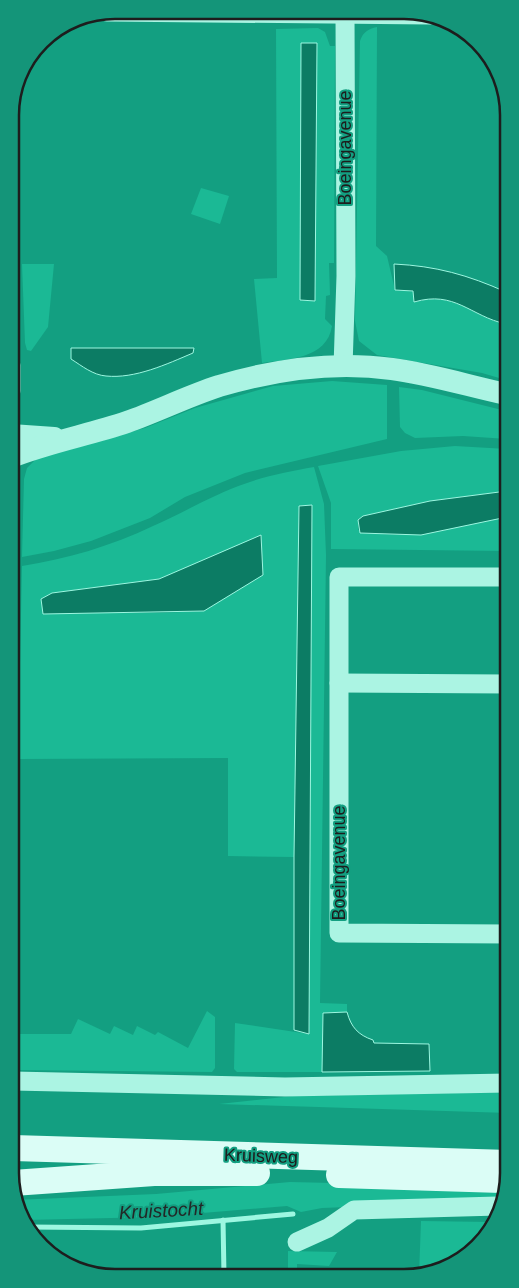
<svg xmlns="http://www.w3.org/2000/svg" width="519" height="1288" viewBox="0 0 519 1288" font-family="Helvetica,sans-serif">
  <style>
    .green { fill: #1bb995; fill-rule: evenodd }
    .water { fill: #0c7c64; stroke: #9df7e1 }
    .lines { fill: none; stroke-linecap: round; stroke-linejoin: round }
    .stream { stroke: #9df7e1; stroke-width: 5 }
    .minor { stroke: #abf4e3; stroke-width: 19 }
    .tertiary { stroke: #abf4e3; stroke-width: 22 }
    .secondary { stroke: #dbfdf6; stroke-width: 26 }
    .labels { text-anchor: middle; stroke-width: 4; stroke-linejoin: round; paint-order: stroke }
    .street-label { font-size: 18px; fill: #1d1d1d; stroke: #139f81 }
    .water-label { font-size: 19px; font-style: italic; fill: #222827; stroke: #139f81 }
    .rim { fill: none; stroke: #1d1d1d; stroke-width: 2.5 }
  </style>
  <rect width="100%" height="100%" fill="#139f81"/>
  <g class="green">
    <path d="M377,27L376,246L387,256L395,290C418,291 446,297 467,307C481,313 492,321 506,324V380L482,373L377,355L359,341L355,321L360,41C363,32 368,29 377,27Z"/>
    <path d="M318,28L325,32L330,46H335L334,263H329L330,295L326,296L325,319L332,326C327,359 288,359 262,363L254,279L277,278L276,29Z"/>
    <polygon points="201,188 229,196 220,224 191,214"/>
    <polygon points="22,264 54,264 48,327 31,351 27,350 25,343"/>
    <polygon points="332,381 387,385 387,439 245,473 185,497 150,518 91,541 54,551 22,557 24,479 27,468 38,457 145,428 195,408 273,386"/>
    <polygon points="399,387 422,390 506,411 507,439 463,436 415,438 405,433 400,427"/>
    <path d="M455,446L507,449V491L430,501L363,516L358,520V530C406,543 459,524 507,517V551L331,549V503L318,466L401,451Z"/>
    <path d="M314,467L324,504L326,555L320,1003L347,1004V1012L323,1013L322,1072H237L234,1069L235,1023L309,1034L299,506L294,857L228,856V758L18,759L22,566C67,559 111,546 153,526C185,512 214,494 247,483C269,475 292,471 314,467ZM261,536L204,611L161,613H43L41,599L52,593L159,579Z"/>
    <polygon points="207,1011 215,1017 215,1068 212,1072 13,1070 13,1034 71,1034 78,1019 110,1034 114,1026 133,1035 137,1026 155,1035 158,1032 188,1048"/>
    <polygon points="509,1092 509,1113 219,1104 293,1096"/>
    <polygon points="290,1182 506,1187 500,1201 322,1208 301,1212 287,1206 155,1217 25,1220 14,1200 156,1194"/>
    <polygon points="421,1221 491,1222 483,1242 431,1274 419,1275"/>
    <polygon points="288,1251 337,1252 329,1266 297,1264 297,1275 288,1275"/>
  </g>
  <g class="water">
    <polygon points="301,43 317,43 315,301 300,300"/>
    <path d="M394,264C436,266 468,275 506,292V324C470,316 455,290 414,302L413,291L395,290Z"/>
    <path d="M71,348H194L193,353C167,364 135,379 106,376C93,375 82,366 71,359Z"/>
    <polygon points="507,491 507,517 421,535 360,533 358,520 363,516 430,501"/>
    <polygon points="312,505 309,1034 294,1030 294,857 299,506"/>
    <polygon points="261,535 263,575 204,611 43,614 41,599 52,593 159,579"/>
    <path d="M347,1012C351,1027 358,1035 373,1040L374,1043L429,1044L430,1071L322,1072L323,1013Z"/>
  </g>
  <g class="lines">
    <g class="stream">
      <polyline points="223,1220 224,1275"/>
      <polyline points="29,1227 141,1228 293,1214"/>
    </g>
    <g class="minor">
      <polyline points="107,12 430,15"/>
      <polyline points="11,365 11,391"/>
      <polyline points="343,367 346,276 345,14"/>
      <polyline points="507,577 339,577 339,933 508,934"/>
      <polyline points="339,683 507,684"/>
      <polyline points="13,1081 285,1087 508,1083"/>
      <polyline points="297,1242 328,1228 354,1210 498,1206"/>
    </g>
    <g class="tertiary">
      <polyline points="11,435 54,438"/>
      <path d="M11,457C49,442 88,435 127,422C158,411 188,396 219,386C273,370 335,361 392,369C430,374 469,386 506,394"/>
    </g>
    <g class="secondary">
      <polyline points="13,1148 509,1163"/>
      <polyline points="339,1175 502,1180"/>
      <polyline points="13,1183 154,1173 257,1173"/>
    </g>
  </g>
  <g class="labels">
    <g class="street-label">
      <text transform="translate(345 148) rotate(-90)" y="6">Boeingavenue</text>
      <text transform="translate(339 863) rotate(-90)" y="6">Boeingavenue</text>
      <text transform="translate(261 1156) rotate(2)" y="6">Kruisweg</text>
    </g>
    <g class="water-label">
      <text transform="translate(161 1210) rotate(-3)" y="7">Kruistocht</text>
    </g>
  </g>
  <path d="M0 0H519V1288H0ZM115 19H404A96 96 0 0 1 500 115V1173A96 96 0 0 1 404 1269H115A96 96 0 0 1 19 1173V115A96 96 0 0 1 115 19Z" fill="#149579" fill-rule="evenodd"/>
  <path class="rim" d="M115 19H404A96 96 0 0 1 500 115V1173A96 96 0 0 1 404 1269H115A96 96 0 0 1 19 1173V115A96 96 0 0 1 115 19Z"/>
</svg>
